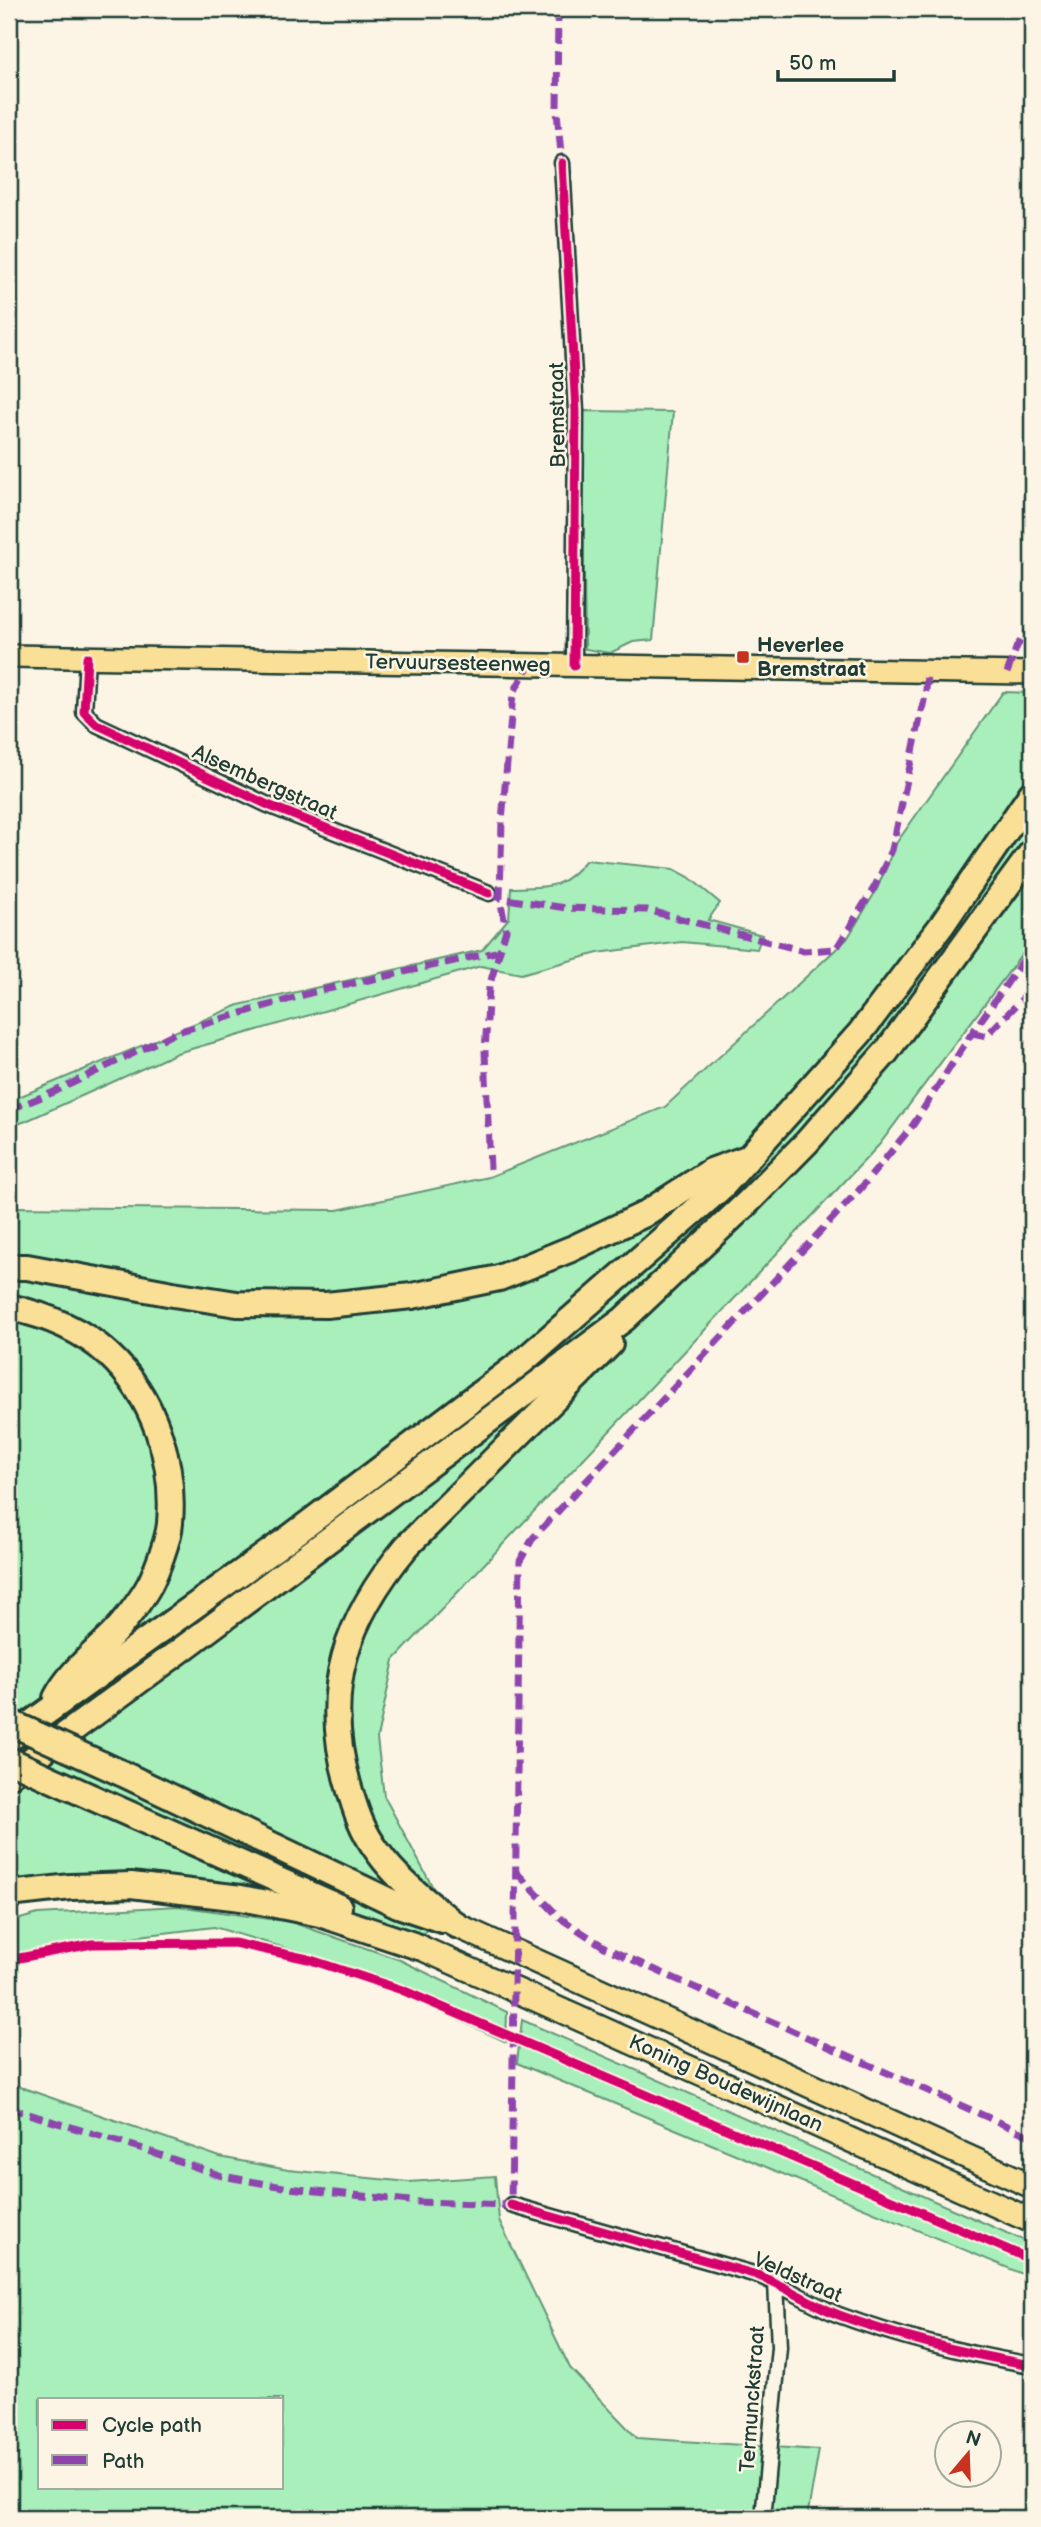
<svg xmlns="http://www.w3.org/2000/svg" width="1041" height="2527" viewBox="0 0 1041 2527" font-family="'Balsamiq Sans',sans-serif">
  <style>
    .green { fill: #a9efbb; stroke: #649678; stroke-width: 2; fill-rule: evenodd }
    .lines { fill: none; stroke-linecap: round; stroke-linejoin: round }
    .minor-casing { stroke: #1f3d34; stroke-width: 19 }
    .primary-casing { stroke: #1f3d34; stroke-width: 26 }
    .trunk-casing { stroke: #1f3d34; stroke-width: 28 }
    .motorway-casing { stroke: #1f3d34; stroke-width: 30 }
    .minor { stroke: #fcf5e5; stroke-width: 14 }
    .primary { stroke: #fadf96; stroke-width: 21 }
    .trunk { stroke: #fadf96; stroke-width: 23 }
    .motorway { stroke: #fadf96; stroke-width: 24 }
    .motorway-bridge-casing { stroke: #1f3d34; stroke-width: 30; stroke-linecap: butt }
    .motorway-bridge { stroke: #fadf96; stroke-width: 24 }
    .quiet { stroke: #8e44ad; stroke-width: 7; stroke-dasharray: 14 7; stroke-linecap: butt }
    .cycleway-casing { stroke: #fcf5e5; stroke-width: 13 }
    .cycleway { stroke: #d6006c; stroke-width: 9 }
    .poi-dot { fill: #c8321e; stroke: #fcf5e5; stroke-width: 2.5 }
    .labels { text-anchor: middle; stroke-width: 5; stroke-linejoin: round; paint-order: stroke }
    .street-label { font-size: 21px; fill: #1f3d34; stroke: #fcf5e5 }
    .poi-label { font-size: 21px; font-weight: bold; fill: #1f3d34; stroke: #fcf5e5; text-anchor: start }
  </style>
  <rect width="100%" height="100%" fill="#fcf5e5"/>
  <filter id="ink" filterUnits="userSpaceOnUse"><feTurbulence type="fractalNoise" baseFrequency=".0143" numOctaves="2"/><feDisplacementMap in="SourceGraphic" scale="14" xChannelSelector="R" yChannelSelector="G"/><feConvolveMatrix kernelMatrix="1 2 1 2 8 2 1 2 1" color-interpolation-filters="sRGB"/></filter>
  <g filter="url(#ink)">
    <g class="green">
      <polygon points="582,411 673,412 653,640 633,642 610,653 585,649"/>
      <polygon points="1003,692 1032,693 1032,941 879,1145 394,1660 377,1738 384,1796 438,1897 423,1938 250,1887 199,1880 137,1874 9,1894 9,1207 337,1210 489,1177 665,1107 847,939 877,889 895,845"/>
      <path d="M586,860L674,869L689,877L720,903L708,920L762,935L757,949L682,942L598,953L521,974L481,966L177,1053L26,1121L9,1127V1101L239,1005L482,950L509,918L511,888C548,886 561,891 586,860Z"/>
      <polygon points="178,1906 291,1922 400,1960 507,2012 506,2042 336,1963 214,1927 122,1938 9,1966 9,1922 38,1914"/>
      <polygon points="522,2020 1032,2244 1032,2278 517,2063"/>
      <path d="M9,2083L220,2157L288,2170L409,2182L495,2176L499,2220L570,2368L637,2438L819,2450L807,2518H9ZM40,2399H282V2487H40Z"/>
    </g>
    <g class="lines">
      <defs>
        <g id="minor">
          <polyline points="562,163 576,411 574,666"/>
          <polyline points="87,657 84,712 96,724 268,805 489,893"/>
          <path d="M511,2205L757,2275C785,2286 811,2304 839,2315C901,2338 967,2354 1032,2365"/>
          <polyline points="763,2518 779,2347 776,2282"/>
        </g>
        <polyline id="primary" points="9,656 1032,673"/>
        <g id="trunk">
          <polyline points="456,1925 1032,2186"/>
          <polyline points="419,1947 1032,2221"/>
        </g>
        <g id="motorway">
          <polyline points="9,1267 27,1267 173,1294 237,1304 326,1305 412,1296 499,1278 571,1249 643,1215 711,1171 744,1159"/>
          <path d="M9,1307C45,1315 80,1328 108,1354C154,1396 175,1462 170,1523C169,1538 157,1570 150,1584C142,1599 124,1623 112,1635C92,1655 69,1673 56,1698"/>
          <polyline points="9,1739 289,1538 523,1361 722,1187 860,1033 942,925 1032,793"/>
          <polyline points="121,1773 398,1905 442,1920"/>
          <polyline points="9,1776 177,1653 624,1319 749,1201 807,1142 887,1051 1032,852"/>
          <polyline points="91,1797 339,1907"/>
          <polyline points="9,1894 71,1887 131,1885 241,1898 320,1914 419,1947"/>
          <path d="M456,1925C429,1903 398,1881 378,1852C362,1831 355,1809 348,1784C321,1689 346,1619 407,1546L610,1344"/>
        </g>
      </defs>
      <use href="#minor" class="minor-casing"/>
      <use href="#primary" class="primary-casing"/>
      <use href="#trunk" class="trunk-casing"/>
      <use href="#motorway" class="motorway-casing"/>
      <use href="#minor" class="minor"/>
      <use href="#primary" class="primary"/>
      <use href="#trunk" class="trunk"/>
      <use href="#motorway" class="motorway"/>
      <defs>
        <g id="motorway-bridge">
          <polyline points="9,1722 121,1773"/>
          <polyline points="9,1760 91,1797"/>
        </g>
      </defs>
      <use href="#motorway-bridge" class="motorway-bridge-casing"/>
      <use href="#motorway-bridge" class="motorway-bridge"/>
      <g class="quiet">
        <polyline points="558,9 557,112 562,163"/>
        <polyline points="1007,673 1017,646 1032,625"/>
        <polyline points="489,893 500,898 566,908 647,910 804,951 836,949 875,886 892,850 926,691 927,671"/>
        <polyline points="972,1033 986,1036 1032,989"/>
        <polyline points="9,1110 54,1092 177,1032 314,992 500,951"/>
        <polyline points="490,1169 485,1052 489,987 506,930 500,898 502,821 513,694 529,665"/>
        <polyline points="516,1872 560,1918 606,1948 1032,2137"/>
        <polyline points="9,2108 143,2149 222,2176 289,2188 419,2202 511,2205 520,1561 533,1538 861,1188 913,1125 972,1033 1032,948"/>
      </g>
      <defs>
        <g id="cycleway">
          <polyline points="562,163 576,411 574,666"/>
          <polyline points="87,657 84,712 96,724 268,805 489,893"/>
          <polyline points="9,1960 92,1944 234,1943 308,1959 402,1990 1032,2260"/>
          <path d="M511,2205L757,2275C785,2286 811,2304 839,2315C901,2338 967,2354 1032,2365"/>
        </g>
      </defs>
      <use href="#cycleway" class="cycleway-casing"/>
      <use href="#cycleway" class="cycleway"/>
    </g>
  </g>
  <rect class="poi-dot" x="736" y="650" width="14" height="14" rx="3.5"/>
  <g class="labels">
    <g class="street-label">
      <text transform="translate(557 415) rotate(-91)" y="7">Bremstraat</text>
      <text transform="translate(458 663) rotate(1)" y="7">Tervuursesteenweg</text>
      <text transform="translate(265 782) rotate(24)" y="7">Alsembergstraat</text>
      <text transform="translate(726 2083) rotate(24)" y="7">Koning Boudewijnlaan</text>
      <text transform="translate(798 2277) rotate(24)" y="7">Veldstraat</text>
      <text transform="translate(752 2399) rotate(-86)" y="7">Termunckstraat</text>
    </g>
    <g class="poi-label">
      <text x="757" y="652">Heverlee<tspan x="757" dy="24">Bremstraat</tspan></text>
    </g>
  </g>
  <rect width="1041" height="2527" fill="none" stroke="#fcf5e5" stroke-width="35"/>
  <rect x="18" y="18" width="1006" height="2492" fill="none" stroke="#1f3d34" stroke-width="2.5" filter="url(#ink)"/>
  <rect x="38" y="2398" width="245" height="91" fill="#fcf5e5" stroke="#a4ab9e" stroke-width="2"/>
  <rect x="52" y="2420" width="35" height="10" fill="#d6006c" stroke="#a4ab9e" stroke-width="2"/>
  <text x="102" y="2432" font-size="21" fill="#1f3d34">Cycle path</text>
  <rect x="52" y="2455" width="35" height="10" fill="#8e44ad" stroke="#a4ab9e" stroke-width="2"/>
  <text x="102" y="2468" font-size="21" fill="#1f3d34">Path</text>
  <g transform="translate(968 2454) rotate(19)"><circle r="33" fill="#fcf5e5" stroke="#a4ab9e" stroke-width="2"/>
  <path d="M0-5L12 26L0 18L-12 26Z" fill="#c8321e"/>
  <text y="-10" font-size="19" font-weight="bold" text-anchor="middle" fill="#1f3d34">N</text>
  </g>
  <path d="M778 70v10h116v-10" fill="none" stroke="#1f3d34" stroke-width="3.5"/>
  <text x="789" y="70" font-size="21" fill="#1f3d34" stroke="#fcf5e5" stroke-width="5" paint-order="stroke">50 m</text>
</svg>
